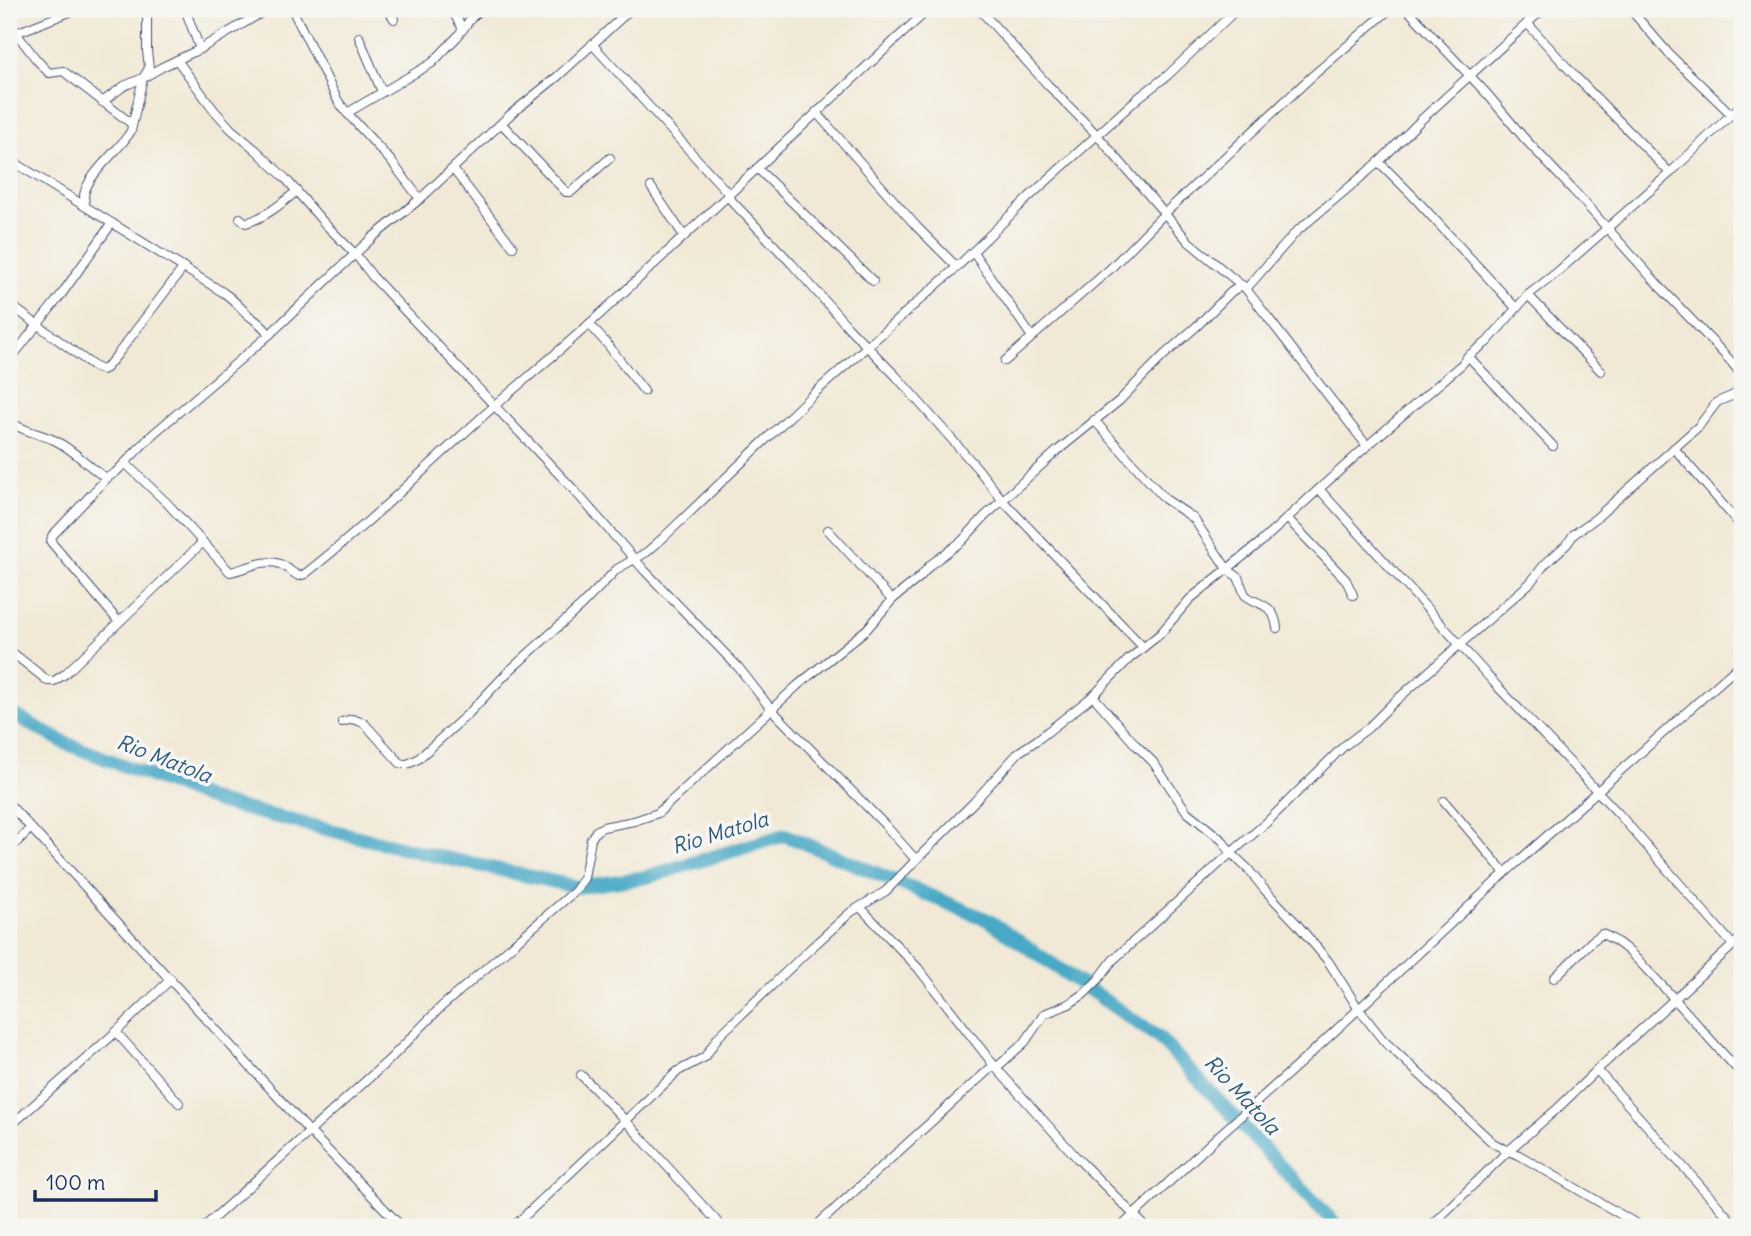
<svg xmlns="http://www.w3.org/2000/svg" width="1751" height="1236" viewBox="0 0 1751 1236" font-family="Delius,sans-serif">
  <style>
    .lines { fill: none; stroke-linecap: round; stroke-linejoin: round }
    .river { stroke: #47a9c6; stroke-width: 14 }
    .street-casing { stroke: #3b4b70; stroke-width: 10 }
    .street { stroke: #fff; stroke-width: 8 }
    .labels { text-anchor: middle; stroke-width: 7; stroke-linejoin: round; paint-order: stroke }
    .water-label { font-size: 21px; font-style: italic; fill: #2a5a82; stroke: #f6f6f2 }
  </style>
  <rect width="100%" height="100%" fill="#f6f6f2"/>
  <filter id="ink" filterUnits="userSpaceOnUse"><feTurbulence type="fractalNoise" baseFrequency=".0143" numOctaves="2"/><feDisplacementMap in="SourceGraphic" scale="14" xChannelSelector="R" yChannelSelector="G"/><feConvolveMatrix kernelMatrix="1 2 1 2 8 2 1 2 1" color-interpolation-filters="sRGB"/></filter>
  <filter id="wash" filterUnits="userSpaceOnUse"><feTurbulence type="fractalNoise" baseFrequency=".00686" numOctaves="4" result="noise"/><feDisplacementMap in="SourceGraphic" scale="28" xChannelSelector="R" yChannelSelector="G"/><feGaussianBlur stdDeviation="1.57" result="paint"/><feColorMatrix in="noise" values="0 0 0 0 0 0 0 0 0 0 0 0 0 0 0 0 0 1.4 0 .05"/><feComposite in="paint" operator="in"/></filter>
  <g filter="url(#wash)">
    <rect width="100%" height="100%" fill="#f1e9d5"/>
    <g class="lines">
      <polyline class="river" points="9,712 65,743 220,803 432,855 578,887 647,877 785,835 988,920 1158,1037 1338,1227"/>
    </g>
  </g>
  <g filter="url(#ink)">
    <g class="lines">
      <defs>
        <g id="street">
          <polyline points="185,9 200,49"/>
          <polyline points="292,9 338,101 347,113 391,161 420,199"/>
          <polyline points="388,9 394,19"/>
          <polyline points="451,9 463,29"/>
          <polyline points="979,9 1048,85 1097,135 1189,242 1246,289 1367,446 1319,489"/>
          <polyline points="1407,9 1488,95 1524,138 1573,190 1661,288 1727,357 1742,375"/>
          <polyline points="1630,9 1669,54 1731,114"/>
          <polyline points="9,18 16,33 77,9"/>
          <polyline points="1527,23 1575,76 1670,173"/>
          <polyline points="9,36 16,33 36,59 49,73 63,71 132,124"/>
          <polyline points="359,37 382,92"/>
          <polyline points="592,44 729,194"/>
          <polyline points="177,60 214,110 231,129 256,150 286,179 325,224 356,255 373,277 573,489 645,571 739,668 771,709 886,826 916,860 974,802 1019,752 1037,740 1093,696 1129,659 1160,634 1190,599 1261,542 1319,489 1498,687 1618,813 1733,945"/>
          <polyline points="102,102 124,86 143,78 162,67 200,49 268,9"/>
          <polyline points="816,112 917,227 957,267"/>
          <polyline points="347,113 432,63 457,37 472,17 482,9"/>
          <polyline points="502,124 566,192 571,192 610,158"/>
          <path d="M9,159L224,293C233,299 239,306 247,314C255,321 264,325 269,335"/>
          <polyline points="1379,162 1412,195 1516,308"/>
          <polyline points="453,169 513,247"/>
          <polyline points="758,169 873,281"/>
          <polyline points="651,187 684,236"/>
          <polyline points="727,196 792,264 849,328 896,376 978,469 1003,501 1143,647"/>
          <path d="M85,206C85,202 84,198 84,195C88,173 120,150 131,131L143,78L149,68L147,51V9"/>
          <path d="M240,218L246,223C266,217 281,204 297,191"/>
          <polyline points="973,252 1032,337"/>
          <polyline points="1246,289 1296,232 1379,162 1422,119 1543,9"/>
          <polyline points="1528,295 1601,371"/>
          <polyline points="9,301 16,309 95,367 102,370 106,368 117,355 184,267"/>
          <polyline points="589,324 608,345 644,391"/>
          <polyline points="1468,356 1553,446"/>
          <polyline points="9,361 61,295 112,223"/>
          <polyline points="1005,361 1110,269 1165,213 1310,78 1390,9"/>
          <path d="M1094,420L1165,499L1186,513L1194,519L1227,569L1238,577L1245,595C1261,607 1274,603 1277,628"/>
          <path d="M9,421C23,432 39,433 54,440C73,449 87,465 103,476L108,477L115,473L153,434L269,335L373,237L420,199L511,114L557,77L631,9"/>
          <polyline points="1367,446 1462,364 1468,356 1487,342 1528,295 1555,274 1670,173 1742,104"/>
          <polyline points="1674,448 1742,527"/>
          <path d="M125,463L167,503L230,572C246,569 264,558 280,564C287,567 292,573 299,576L305,574C370,523 429,464 491,409C523,381 556,354 587,326C702,221 814,114 929,9"/>
          <polyline points="108,477 52,536 51,542 119,622"/>
          <polyline points="1287,518 1346,580 1353,595"/>
          <polyline points="828,530 892,600"/>
          <polyline points="9,650 48,681 54,681 65,674 203,542"/>
          <polyline points="1093,696 1135,744 1153,762 1187,812 1222,840 1231,853 1248,869 1264,889 1297,924 1328,961 1358,1008 1383,1040 1493,1143 1508,1151 1557,1109 1597,1070"/>
          <path d="M342,722L352,719L364,723L400,763C407,766 412,762 418,759L469,713L508,672L581,606L617,569L647,552L664,537L809,398L957,267L1030,196L1138,98L1168,75L1237,9"/>
          <polyline points="1444,801 1505,873"/>
          <polyline points="9,804 309,1131 402,1227"/>
          <polyline points="9,850 31,828"/>
          <polyline points="860,907 918,968 996,1068 1026,1101 1078,1159 1146,1227"/>
          <path d="M1554,978L1592,941L1602,934C1622,942 1635,957 1649,972C1682,1005 1710,1041 1742,1074"/>
          <polyline points="116,1032 179,1103"/>
          <polyline points="996,1068 1025,1042 1044,1014 1069,1004 1084,994 1098,980 1113,960 1231,853 1266,823 1344,746 1368,728 1393,703 1530,583 1545,564 1567,544 1574,534 1595,519 1699,426 1717,402 1734,395 1742,386"/>
          <polyline points="581,1075 626,1121 722,1227"/>
          <polyline points="9,1127 116,1032 171,979"/>
          <polyline points="204,1227 390,1059 441,1007 575,891 584,878 591,839 596,831 603,827 634,821 658,813 798,685 867,629 893,599 920,577 930,565 962,541 985,516 1057,451 1119,401 1163,356 1198,325 1231,292 1242,285"/>
          <polyline points="513,1227 678,1071 705,1057 718,1037 811,948 851,912 886,891 916,860"/>
          <polyline points="815,1227 994,1065"/>
          <polyline points="1121,1227 1216,1138 1307,1057 1505,873 1742,663"/>
          <polyline points="1430,1227 1508,1151 1519,1155 1642,1227"/>
          <polyline points="1737,1227 1597,1070 1742,937"/>
        </g>
      </defs>
      <use href="#street" class="street-casing"/>
      <use href="#street" class="street"/>
    </g>
  </g>
  <g class="labels">
    <g class="water-label">
      <text transform="translate(164 759) rotate(21)" y="7">Rio Matola</text>
      <text transform="translate(720 833) rotate(-17)" y="7">Rio Matola</text>
      <text transform="translate(1242 1095) rotate(47)" y="7">Rio Matola</text>
    </g>
  </g>
  <rect width="1751" height="1236" fill="none" stroke="#f6f6f2" stroke-width="35"/>
  <path d="M35 1190v10h121v-10" fill="none" stroke="#1b2f5e" stroke-width="3.5"/>
  <text x="46" y="1190" font-size="21" fill="#1b2f5e" stroke="#f6f6f2" stroke-width="5" paint-order="stroke">100 m</text>
</svg>
